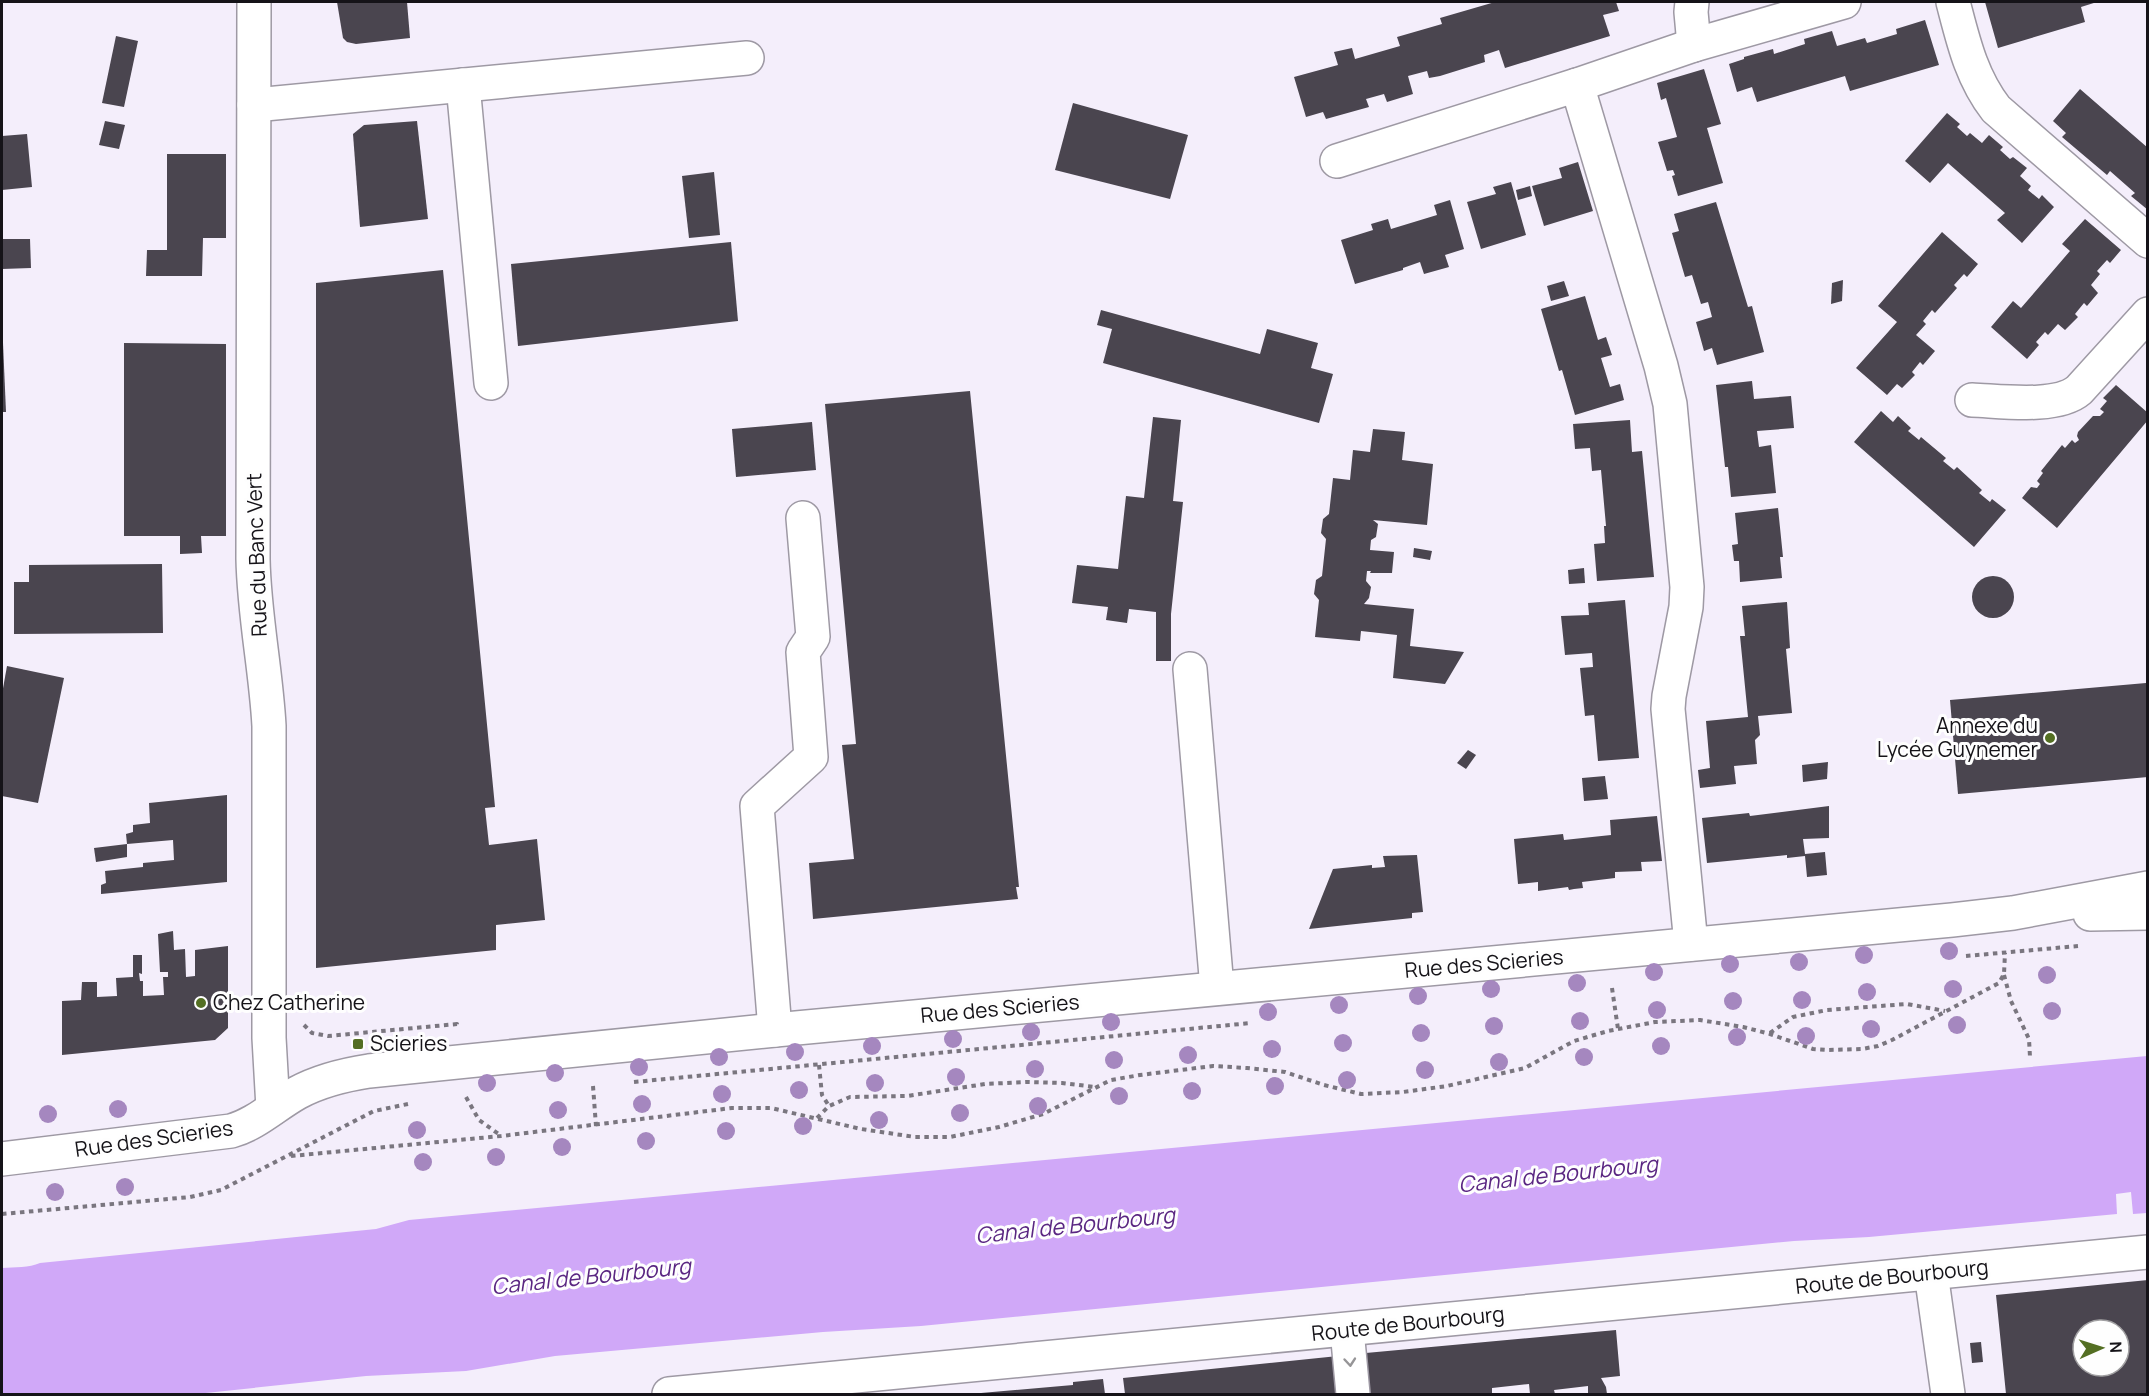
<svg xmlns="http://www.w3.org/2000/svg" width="2149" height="1396" viewBox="0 0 2149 1396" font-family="Manrope,sans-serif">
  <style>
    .water { fill: #d0a8f8 }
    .building { fill: #4a454f; fill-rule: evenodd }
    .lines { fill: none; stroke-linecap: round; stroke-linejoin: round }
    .minor-casing { stroke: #9e99a4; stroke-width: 36 }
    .major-casing { stroke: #9e99a4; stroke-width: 36 }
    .path { stroke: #7a767f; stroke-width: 4; stroke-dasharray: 4.5 4.5; stroke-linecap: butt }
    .minor { stroke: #fff; stroke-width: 33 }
    .major { stroke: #fff; stroke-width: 33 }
    .tree { fill: #a587bf }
    .oneway { stroke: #969597 }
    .poi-dot { fill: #546f23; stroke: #fefefe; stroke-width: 2 }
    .labels { text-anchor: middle; stroke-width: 6; stroke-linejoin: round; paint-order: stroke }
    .street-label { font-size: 21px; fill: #151318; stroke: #fefefe }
    .poi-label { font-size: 21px; fill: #151318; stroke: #fefefe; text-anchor: start }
    .water-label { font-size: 22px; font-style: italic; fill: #5a2682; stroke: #fefefe }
  </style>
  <rect width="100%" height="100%" fill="#f4eefb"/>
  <path class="water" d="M2147,1056V1213L2133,1214L2131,1192L2116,1194L2117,1214L1869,1237L1794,1241L921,1326L823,1332L555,1356L466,1371L366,1376L196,1394H2V1268C15,1267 29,1268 40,1263L376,1229L409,1220Z"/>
  <g class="building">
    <polygon points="337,2 407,2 410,38 356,44 347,42 343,38"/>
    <polygon points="1495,2 1616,2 1619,11 1603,15 1610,36 1505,68 1499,50 1484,55 1485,62 1440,76 1429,78 1427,71 1408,76 1413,94 1387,102 1384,94 1366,99 1369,107 1326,119 1323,112 1306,117 1294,77 1338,65 1334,52 1352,48 1355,59 1400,46 1397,37 1442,24 1440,18"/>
    <polygon points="1985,2 2097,2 2081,7 2085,22 1998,48"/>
    <polygon points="1925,20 1939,65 1850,91 1845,76 1757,102 1752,87 1737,92 1729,64 1744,59 1744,57 1773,49 1774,54 1805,44 1804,39 1832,31 1837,46 1865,38 1867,43 1897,34 1896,29"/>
    <polygon points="116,36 138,41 124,107 102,103"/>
    <polygon points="1704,69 1721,124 1707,128 1723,183 1678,196 1672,176 1675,175 1673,170 1667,171 1658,142 1677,137 1666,98 1661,100 1657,83"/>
    <polygon points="2080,89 2148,148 2148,210 2131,196 2135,193 2110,171 2107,175 2062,137 2066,133 2053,121"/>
    <polygon points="1073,103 1188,135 1170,199 1055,170"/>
    <polygon points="1947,113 1960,124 1957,127 1967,136 1970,133 1982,143 1989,135 2003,147 2000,150 2010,159 2013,157 2027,168 2020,176 2031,186 2028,190 2039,199 2042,195 2054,207 2022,243 1997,220 2005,213 1948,163 1930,183 1905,161"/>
    <polygon points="105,121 125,125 119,149 99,145"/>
    <polygon points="417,121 428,219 360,227 353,134 364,125"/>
    <polygon points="27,134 32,187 2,190 2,136"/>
    <polygon points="167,154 226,154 226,238 203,238 202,276 146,276 147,250 167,250"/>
    <polygon points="1578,162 1593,211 1544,226 1532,186 1562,178 1559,168"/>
    <polygon points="714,172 720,235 689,238 682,176"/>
    <polygon points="1511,182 1526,235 1481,249 1467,202 1496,194 1493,187"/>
    <polygon points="1530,186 1532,196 1518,200 1516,190"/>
    <polygon points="1450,200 1464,249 1445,255 1449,267 1424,274 1420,262 1403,268 1403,270 1355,284 1341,240 1373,230 1371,224 1388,219 1391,229 1437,215 1434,205"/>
    <polygon points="1716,202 1748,307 1752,306 1764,352 1717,365 1712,348 1704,351 1696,322 1712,317 1708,302 1701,304 1692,275 1685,277 1672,233 1679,231 1674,214"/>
    <polygon points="2085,219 2121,250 2110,263 2107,260 2097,271 2100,274 2091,285 2098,293 2087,306 2084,303 2075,314 2078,317 2065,330 2058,324 2048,335 2045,332 2036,342 2039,345 2027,359 1991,327 2013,301 2021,308 2070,251 2062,244"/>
    <polygon points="1942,232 1978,264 1967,277 1964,274 1954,285 1957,288 1935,313 1932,310 1923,321 1926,324 1916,335 1935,351 1923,365 1920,362 1912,372 1915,375 1902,388 1897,384 1887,395 1856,368 1897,322 1878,306"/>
    <polygon points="2,239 30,239 31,268 2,269"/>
    <polygon points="731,242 738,321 518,346 511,264"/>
    <polygon points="443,270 495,807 485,808 489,845 537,839 545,920 496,925 496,950 316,968 316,283"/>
    <polygon points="1843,280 1842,301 1831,304 1832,283"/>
    <polygon points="1564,281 1569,296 1551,301 1547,286"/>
    <polygon points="1585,296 1598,340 1606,337 1612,355 1601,358 1610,387 1620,384 1624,400 1575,415 1562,370 1559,371 1541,309"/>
    <polygon points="1101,310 1260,354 1267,329 1318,343 1311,368 1333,374 1319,423 1103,363 1112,329 1097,325"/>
    <polygon points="2,343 3,343 6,412 2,412"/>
    <polygon points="124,343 226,344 226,536 201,536 202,553 180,554 180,536 124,536"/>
    <polygon points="1752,381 1754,399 1791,396 1794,428 1757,431 1759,447 1771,445 1776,493 1731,497 1728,467 1725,467 1716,385"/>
    <polygon points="2116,385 2148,413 2148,420 2057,528 2022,498 2031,487 2037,488 2040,484 2037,481 2043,473 2041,471 2062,445 2065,448 2072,440 2075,443 2079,440 2077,436 2078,432 2093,416 2100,416 2104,412 2100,409 2107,401 2103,398"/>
    <polygon points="970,391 1019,887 1016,887 1018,899 813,919 809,863 854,859 842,745 856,744 825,404"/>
    <polygon points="1881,411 1893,422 1898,416 1911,428 1908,431 1919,440 1921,437 1946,458 1943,461 1954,470 1957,467 1982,490 1979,493 1990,502 1992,499 2006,510 1974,547 1854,442"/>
    <polygon points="1153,417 1181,420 1173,501 1183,502 1171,614 1171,661 1156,661 1156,612 1129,609 1127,623 1106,620 1108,607 1072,603 1077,565 1118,569 1126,496 1144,498"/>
    <polygon points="1630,420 1632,452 1642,451 1654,577 1597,581 1594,544 1605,543 1604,526 1606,526 1601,470 1592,471 1590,448 1575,449 1573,424"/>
    <polygon points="812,422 816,470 736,477 732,429"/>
    <polygon points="1373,429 1405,432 1402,460 1433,464 1427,525 1373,520 1378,524 1376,537 1371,540 1370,550 1394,552 1392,573 1370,573 1371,571 1367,571 1366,581 1371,587 1369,598 1364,604 1414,609 1410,646 1464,652 1445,684 1393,678 1397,635 1361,631 1360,641 1315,637 1319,600 1314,594 1316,580 1322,576 1326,539 1321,533 1323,519 1329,514 1333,478 1350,480 1353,450 1370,452"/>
    <polygon points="1778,508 1783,557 1780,557 1782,578 1740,582 1739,561 1734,561 1732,545 1738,544 1735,513"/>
    <polygon points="1414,548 1432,551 1430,560 1413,557"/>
    <polygon points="162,564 163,633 14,634 14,582 29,582 29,565"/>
    <polygon points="1584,568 1585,583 1569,584 1568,570"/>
    <circle cx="1993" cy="597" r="21"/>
    <polygon points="1625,600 1639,758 1598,761 1594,715 1585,716 1580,668 1593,667 1592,653 1565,655 1561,616 1589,615 1588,603"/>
    <polygon points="1787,602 1790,648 1786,649 1792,713 1758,716 1760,735 1755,740 1757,764 1734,766 1736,784 1700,788 1698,770 1710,768 1706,721 1748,717 1740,636 1745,636 1742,606"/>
    <polygon points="7,666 64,678 38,803 2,796 2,694"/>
    <polygon points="2146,683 2148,690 2148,777 1958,794 1950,700"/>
    <polygon points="1468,750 1476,755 1466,769 1457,763"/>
    <polygon points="1828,762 1827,779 1803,782 1802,765"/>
    <polygon points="1605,776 1608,799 1584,801 1582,778"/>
    <polygon points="227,795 227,882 101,894 101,885 106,883 105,871 143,867 143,863 174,860 173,840 127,844 126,834 133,832 133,825 150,823 149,803"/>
    <polygon points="1829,806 1829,838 1803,839 1805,854 1825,852 1827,875 1807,877 1805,856 1787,858 1787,855 1707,863 1702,818 1749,813 1750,816"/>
    <polygon points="1657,816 1662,861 1641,862 1642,871 1615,872 1615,878 1582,882 1583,888 1574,889 1569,890 1568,887 1538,891 1538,882 1518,884 1514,839 1563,834 1564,840 1611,835 1610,820"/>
    <polygon points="127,844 127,857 96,862 94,848"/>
    <polygon points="1417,855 1423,912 1412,913 1412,918 1309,929 1333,869 1372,865 1372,868 1385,867 1383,856"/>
    <polygon points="173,931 174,950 185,949 186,977 195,976 195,950 228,946 228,1028 215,1040 62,1055 62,1001 81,1000 82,982 97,982 97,997 117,996 116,978 133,977 133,955 142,955 142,974 139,973 140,981 143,981 143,996 164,995 163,977 168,977 168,972 160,972 158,934"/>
    <path d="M2148,1280V1394H2006L1996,1295ZM2083,1330H2119V1366H2083Z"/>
    <polygon points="1616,1330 1620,1376 1601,1378 1606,1387 1607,1394 1588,1394 1588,1386 1554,1390 1555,1394 1530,1394 1529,1384 1492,1388 1492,1394 1359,1394 1355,1354"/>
    <polygon points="1981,1342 1983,1362 1972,1363 1970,1343"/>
    <polygon points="1338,1356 1341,1394 1125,1394 1123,1378"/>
    <polygon points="1103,1379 1105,1394 981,1394 981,1393 1073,1385 1073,1382"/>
  </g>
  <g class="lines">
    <defs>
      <g id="minor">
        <path d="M254,2L253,559C254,615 266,670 269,726V1038L273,1108"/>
        <polyline points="1692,2 1691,12 1694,45"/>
        <path d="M1953,2C1963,40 1971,77 1996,109L2148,241"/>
        <polyline points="463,85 491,383"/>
        <polyline points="1577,85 1661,366 1670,404 1687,587 1686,607 1669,696 1668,709 1691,944"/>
        <polyline points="254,105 747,58"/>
        <polyline points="1337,161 1577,85 1694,45 1844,2"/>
        <path d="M1972,400C2001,401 2057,409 2079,390L2148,314"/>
        <polyline points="1190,669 1217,988"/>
        <polyline points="2090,914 2148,913"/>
        <polyline points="775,1030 757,806 811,757 803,652 813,637 803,518"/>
        <path d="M2,1159L231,1131C256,1124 274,1106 297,1093C319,1081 343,1075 369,1071L775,1030L1952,920L2013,913L2148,888"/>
        <polyline points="1931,1273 1948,1394"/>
        <polyline points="1347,1330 1353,1394"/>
      </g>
      <polyline id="major" points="669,1394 2148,1252"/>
    </defs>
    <use href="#minor" class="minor-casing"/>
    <use href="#major" class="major-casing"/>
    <g class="path">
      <polyline points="1966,956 2078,946"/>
      <polyline points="2004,975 2011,1001 2029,1039 2030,1057"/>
      <polyline points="1612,988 1618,1029"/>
      <polyline points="304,1025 312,1033 328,1036 457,1024 457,1027"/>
      <polyline points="1770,1033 1793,1017 1827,1010 1907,1004 1945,1011"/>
      <polyline points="819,1065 822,1095 829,1106"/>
      <polyline points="634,1082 1251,1023"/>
      <polyline points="593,1086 596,1126"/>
      <polyline points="466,1097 479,1120 500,1135"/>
      <polyline points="817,1118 829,1106 850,1097 907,1096 985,1084 1026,1082 1062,1083 1095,1087"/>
      <polyline points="291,1156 501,1136 732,1108 771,1108 861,1129 915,1137 950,1137 999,1127 1043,1114 1111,1080 1140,1075 1213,1066 1247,1068 1285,1072 1324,1085 1361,1094 1403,1092 1447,1086 1525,1068 1574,1041 1608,1031 1655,1022 1700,1020 1743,1027 1770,1034 1813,1049 1827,1050 1862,1049 1878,1046 1892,1040 1999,983 2004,974 2005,953"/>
      <polyline points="2,1214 190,1197 221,1190 374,1111 408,1104"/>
    </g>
    <use href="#minor" class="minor"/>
    <use href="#major" class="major"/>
  </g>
  <g class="tree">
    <circle cx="1949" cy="951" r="9"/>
    <circle cx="1864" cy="955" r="9"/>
    <circle cx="1799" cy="962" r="9"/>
    <circle cx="1730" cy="964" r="9"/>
    <circle cx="1654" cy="972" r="9"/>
    <circle cx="2047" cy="975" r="9"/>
    <circle cx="1577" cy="983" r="9"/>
    <circle cx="1491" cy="989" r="9"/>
    <circle cx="1953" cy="989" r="9"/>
    <circle cx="1867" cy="992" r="9"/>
    <circle cx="1418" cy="996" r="9"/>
    <circle cx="1802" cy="1000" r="9"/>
    <circle cx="1733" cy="1001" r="9"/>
    <circle cx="1339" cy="1005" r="9"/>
    <circle cx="1657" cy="1010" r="9"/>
    <circle cx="2052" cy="1011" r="9"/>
    <circle cx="1268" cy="1012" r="9"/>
    <circle cx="1580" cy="1021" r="9"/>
    <circle cx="1111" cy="1022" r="9"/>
    <circle cx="1957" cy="1025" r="9"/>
    <circle cx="1494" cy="1026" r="9"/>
    <circle cx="1871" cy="1029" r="9"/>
    <circle cx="1031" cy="1032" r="9"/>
    <circle cx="1421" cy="1033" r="9"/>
    <circle cx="1806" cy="1036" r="9"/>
    <circle cx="1737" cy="1037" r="9"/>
    <circle cx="953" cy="1039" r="9"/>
    <circle cx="1343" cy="1043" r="9"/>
    <circle cx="872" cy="1046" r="9"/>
    <circle cx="1661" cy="1046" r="9"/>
    <circle cx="1272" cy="1049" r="9"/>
    <circle cx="795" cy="1052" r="9"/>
    <circle cx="1188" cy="1055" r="9"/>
    <circle cx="719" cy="1057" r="9"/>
    <circle cx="1584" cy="1057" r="9"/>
    <circle cx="1114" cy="1060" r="9"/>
    <circle cx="1499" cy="1062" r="9"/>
    <circle cx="639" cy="1067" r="9"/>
    <circle cx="1035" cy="1069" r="9"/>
    <circle cx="1425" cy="1070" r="9"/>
    <circle cx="555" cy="1073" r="9"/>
    <circle cx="956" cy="1077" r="9"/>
    <circle cx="1347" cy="1080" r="9"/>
    <circle cx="487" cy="1083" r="9"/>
    <circle cx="875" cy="1083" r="9"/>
    <circle cx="1275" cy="1086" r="9"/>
    <circle cx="799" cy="1090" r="9"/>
    <circle cx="1192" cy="1091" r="9"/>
    <circle cx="722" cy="1094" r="9"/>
    <circle cx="1119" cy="1096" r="9"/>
    <circle cx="642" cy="1104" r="9"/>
    <circle cx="1038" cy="1106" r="9"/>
    <circle cx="118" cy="1109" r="9"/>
    <circle cx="558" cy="1110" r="9"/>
    <circle cx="960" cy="1113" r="9"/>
    <circle cx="48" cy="1114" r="9"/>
    <circle cx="879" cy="1120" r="9"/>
    <circle cx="803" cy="1126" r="9"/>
    <circle cx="417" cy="1130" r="9"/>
    <circle cx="726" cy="1131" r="9"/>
    <circle cx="646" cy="1141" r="9"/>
    <circle cx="562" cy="1147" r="9"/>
    <circle cx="496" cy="1157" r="9"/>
    <circle cx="423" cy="1162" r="9"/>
    <circle cx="125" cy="1187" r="9"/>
    <circle cx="55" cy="1192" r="9"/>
  </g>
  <defs><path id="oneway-chevron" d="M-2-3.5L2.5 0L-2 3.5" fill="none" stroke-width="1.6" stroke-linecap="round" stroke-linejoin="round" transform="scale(1.5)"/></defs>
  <use class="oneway" href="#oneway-chevron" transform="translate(1350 1362) rotate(85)"/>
  <g class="poi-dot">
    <circle cx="2050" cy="738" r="6"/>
    <circle cx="201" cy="1003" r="6"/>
    <rect x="352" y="1038" width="12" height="12" rx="3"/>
  </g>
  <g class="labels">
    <g class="street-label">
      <text transform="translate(257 555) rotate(-92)" y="7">Rue du Banc Vert</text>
      <text transform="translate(1484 964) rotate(-5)" y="7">Rue des Scieries</text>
      <text transform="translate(1000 1009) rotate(-5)" y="7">Rue des Scieries</text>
      <text transform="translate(154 1139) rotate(-8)" y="7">Rue des Scieries</text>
      <text transform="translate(1892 1277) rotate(-6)" y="7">Route de Bourbourg</text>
      <text transform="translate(1408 1324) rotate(-6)" y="7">Route de Bourbourg</text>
    </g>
    <g class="poi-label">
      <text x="2038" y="733" text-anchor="end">Annexe du<tspan x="2038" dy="24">Lycée Guynemer</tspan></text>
      <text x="213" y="1010">Chez Catherine</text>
      <text x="370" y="1051">Scieries</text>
    </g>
    <g class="water-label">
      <text transform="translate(1558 1174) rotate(-6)" y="8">Canal de Bourbourg</text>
      <text transform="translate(1075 1225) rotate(-6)" y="8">Canal de Bourbourg</text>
      <text transform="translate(591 1276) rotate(-6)" y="8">Canal de Bourbourg</text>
    </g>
  </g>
  <rect width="2149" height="1396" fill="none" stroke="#151318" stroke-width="6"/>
  <g transform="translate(2101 1348) rotate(87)"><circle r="28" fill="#fefefe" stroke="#a1a0a2" stroke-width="1.5"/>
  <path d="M0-4.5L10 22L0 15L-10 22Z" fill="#546f23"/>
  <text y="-9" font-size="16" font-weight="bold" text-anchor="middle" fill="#151318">N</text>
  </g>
</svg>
